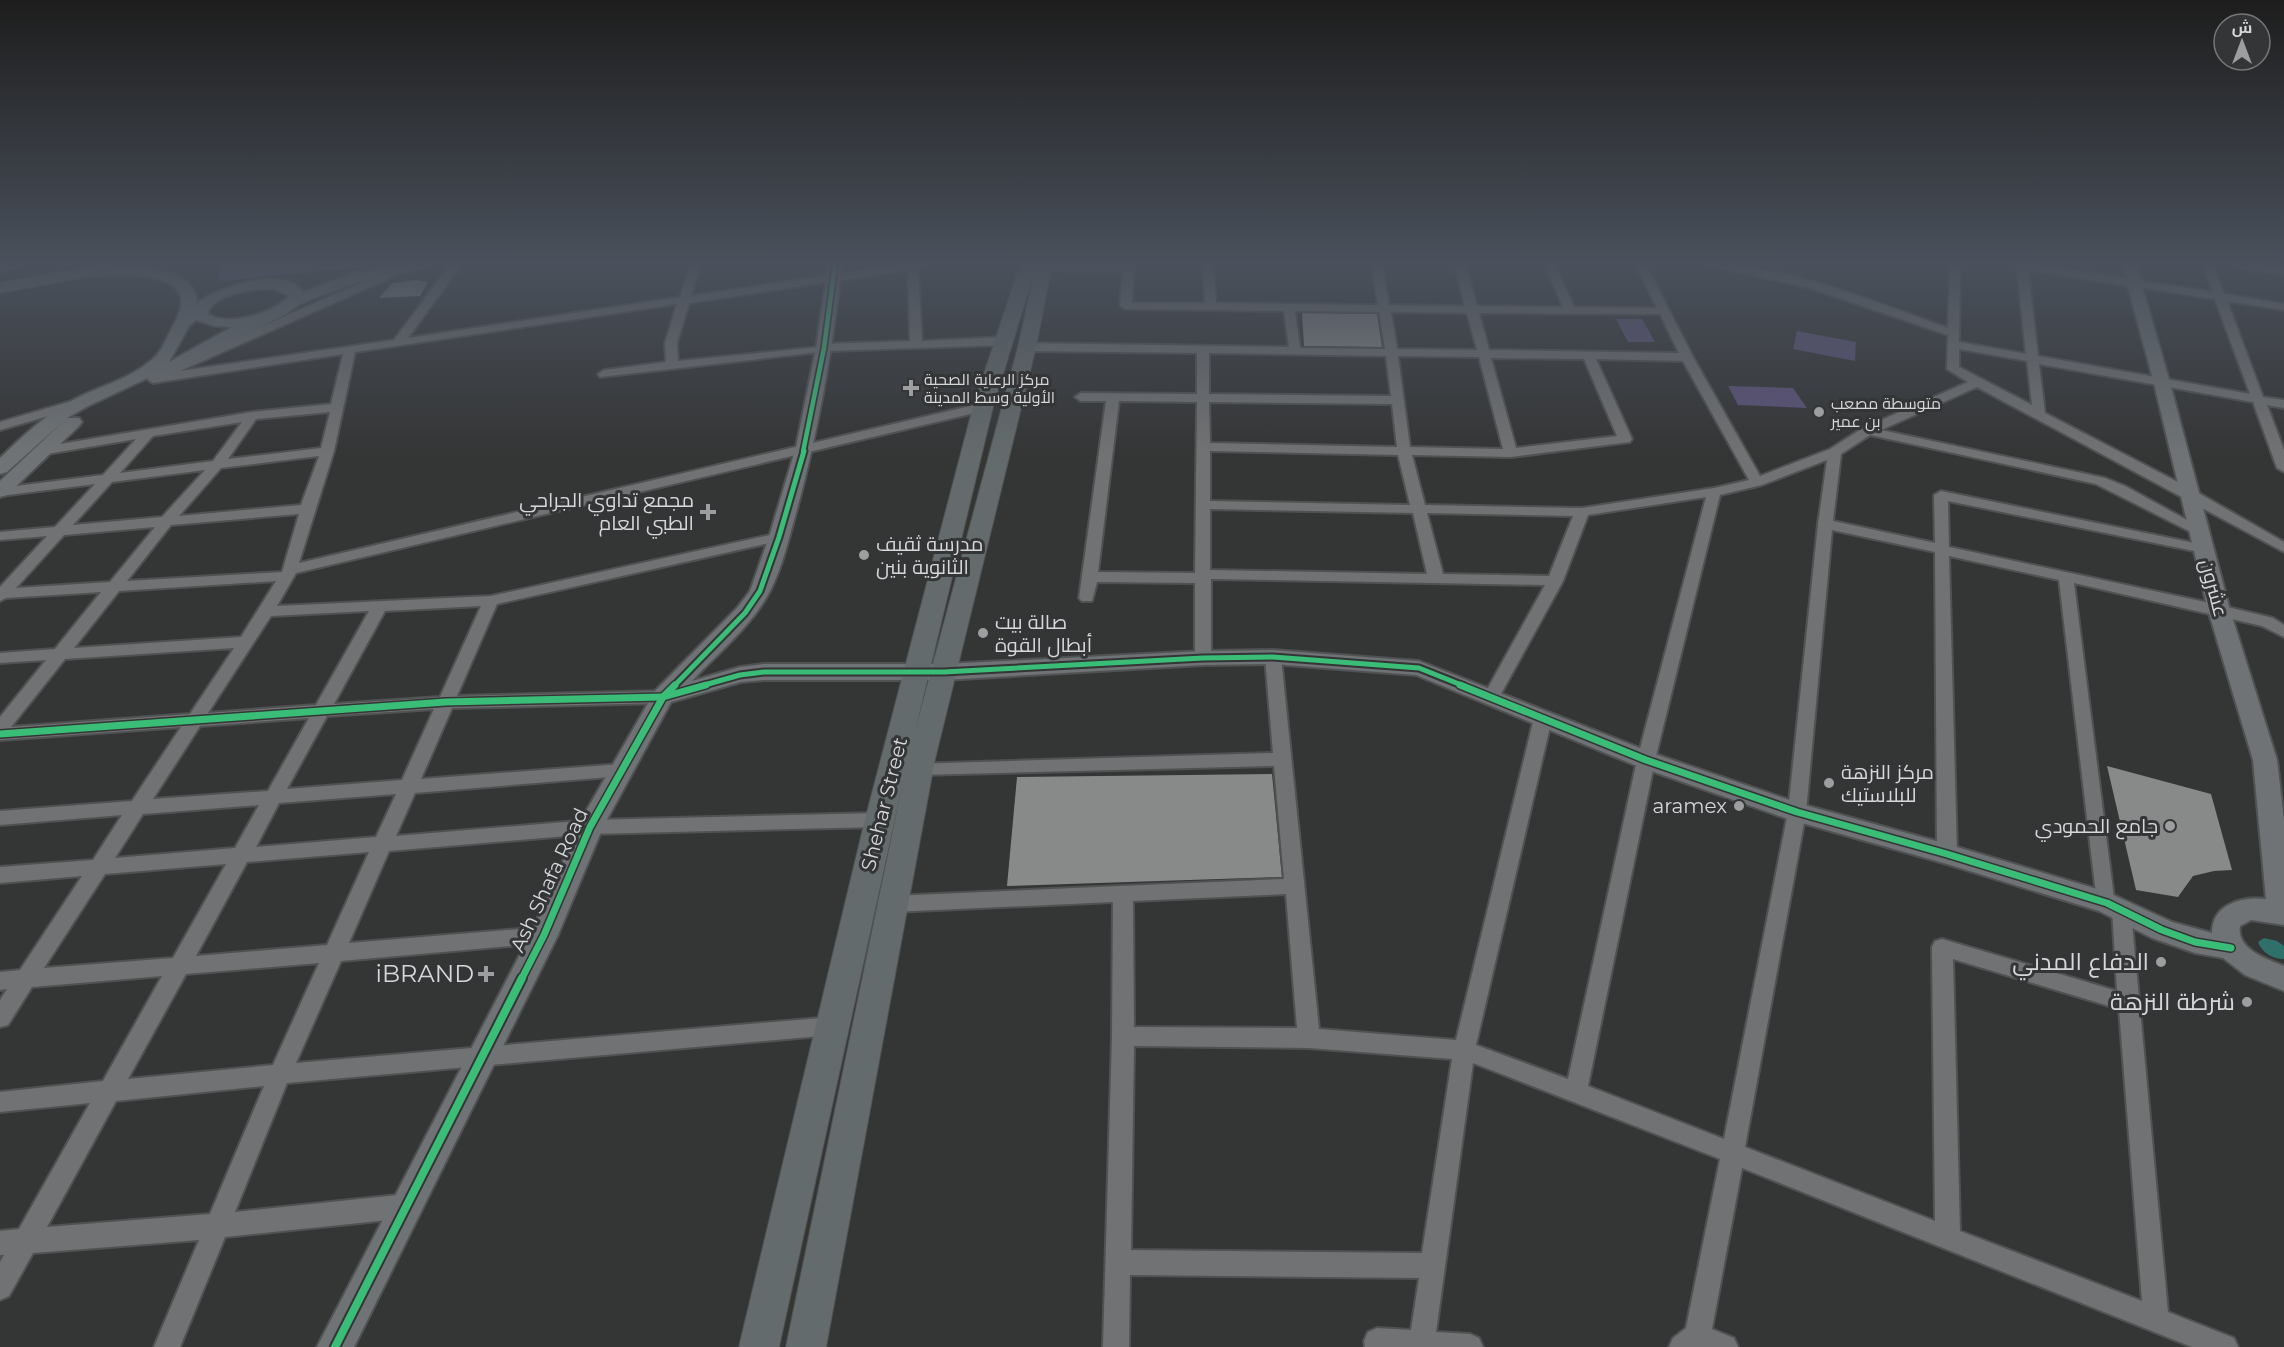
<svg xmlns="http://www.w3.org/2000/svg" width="2284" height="1347" viewBox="0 0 2284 1347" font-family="Montserrat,Cairo,sans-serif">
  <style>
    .green { fill: #5b5279 }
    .water { fill: #30706b }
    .building { fill: #888989 }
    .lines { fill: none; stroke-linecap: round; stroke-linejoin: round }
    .street-casing { stroke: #505152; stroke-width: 4 }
    .secondary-casing { stroke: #505152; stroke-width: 4 }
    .primary-casing { stroke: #505152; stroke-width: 2 }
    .street { fill: #717273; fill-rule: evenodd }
    .secondary { fill: #6f7375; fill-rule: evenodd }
    .primary { fill: #646b6c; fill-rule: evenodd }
    .cycleway-far3-casing { stroke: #333536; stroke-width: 8 }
    .cycleway-far2-casing { stroke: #333536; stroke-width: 9 }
    .cycleway-far1-casing { stroke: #333536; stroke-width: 10 }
    .cycleway-casing { stroke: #333536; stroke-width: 12 }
    .cycleway-far3 { stroke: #3abd76; stroke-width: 4.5 }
    .cycleway-far2 { stroke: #3abd76; stroke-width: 5 }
    .cycleway-far1 { stroke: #3abd76; stroke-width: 7 }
    .cycleway { stroke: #3abd76; stroke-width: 8 }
    .poi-dot { fill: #9d9e9f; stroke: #333536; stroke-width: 2 }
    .labels { text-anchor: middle; stroke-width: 6; stroke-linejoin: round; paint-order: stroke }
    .far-poi-label { font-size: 16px; fill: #d6d7d8; stroke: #333536; text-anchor: start }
    .poi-label { font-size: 20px; fill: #d6d7d8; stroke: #333536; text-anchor: end }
    .street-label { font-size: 20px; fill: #d6d7d8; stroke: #333536 }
    .near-poi-label { font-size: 24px; fill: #d6d7d8; stroke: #333536; text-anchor: end }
  </style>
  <rect width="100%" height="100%" fill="#343535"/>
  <g class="green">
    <polygon points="219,265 381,265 223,281 218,278"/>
    <polygon points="1616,319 1642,319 1655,342 1628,342"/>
    <polygon points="1797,331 1856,342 1855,361 1793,349"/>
    <polygon points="1728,386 1793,388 1807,408 1738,405"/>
  </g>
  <path class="water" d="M2264,938L2277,941L2284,946V959C2273,959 2262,953 2258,942Z"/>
  <g class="building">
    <polygon points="415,280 428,282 420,296 379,298 392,283"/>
    <polygon points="1302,313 1377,314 1382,347 1304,346"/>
    <polygon points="2107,766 2211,794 2232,870 2214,871 2193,876 2178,897 2136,890"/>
    <polygon points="1272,774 1282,877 1007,886 1017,777"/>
  </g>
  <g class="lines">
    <defs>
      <g id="street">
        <path d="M406,265L409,268L408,270L180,371L394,340L450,265H461L408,338L680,297L690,265H700L691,296L896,265H925L918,268L922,341L1004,337L1010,341L1004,345L829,351L600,377L598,374L604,370L666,362L665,343L677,304L355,352L334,451L299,563L983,403L989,407L983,411L296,573L277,606L491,596L779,533L784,534L786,537L784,540L779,541L497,604L457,696L663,691L669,693L671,697L669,701L663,703L452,708L421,779L622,764L628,765L631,770L628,775L622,776L415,793L396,836L590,820L879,813L886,815L888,820L886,825L879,827L590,834L389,851L349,943L544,927L551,929L554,935L551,941L544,943L341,961L296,1063L832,1017L840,1019L843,1026L840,1033L832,1035L287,1083L235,1212L407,1194L416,1198L419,1206L416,1214L407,1218L225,1237L180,1347H154L199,1240L33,1253L9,1296L0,1300V1262L4,1255H0V1231L19,1229L90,1103L0,1112V1092L103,1081L162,976L32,987L8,1025L0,1027V1000L7,989L0,990V972L20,970L82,876L0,883V867L93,860L122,815L0,825V811L132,801L181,727L0,740V717L46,660L0,663V653L55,649L101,592L6,598L0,601V587L47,536L0,540V532L55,527L95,484L0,496V488L103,475L136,439L41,455L36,454L34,451L36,448L252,412L331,404L343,354L153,383L147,379L149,376L170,373L167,370L169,367L400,266ZM908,270L910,341L824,344L819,347L678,361L677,343L689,303ZM330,412L321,448L228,459L256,419ZM242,422L213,461L120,473L153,436ZM319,456L301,505L179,516L221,468ZM205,470L162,517L73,525L112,482ZM299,514L282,572L127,581L171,525ZM155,527L110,582L16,588L64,535ZM276,581L241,637L74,648L119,591ZM481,606L440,697L334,704L385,611ZM369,611L316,705L208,713L271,616ZM234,648L190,714L11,727L65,659ZM434,709L402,780L287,789L327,716ZM309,718L268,791L153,799L200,726ZM396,794L376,837L256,847L279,803ZM259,805L235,848L115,858L143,814ZM369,852L327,945L196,956L247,862ZM226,864L173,958L44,968L105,874ZM319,963L273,1065L128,1079L186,974ZM264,1086L210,1214L47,1227L116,1101Z"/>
        <path d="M1039,265H1134L1132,303H1205L1203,265H1213L1216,303L1378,305L1372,265H1382L1389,305L1465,306L1455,265H1465L1477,306L1563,307L1545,265H1555L1574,307L1657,308L1636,265H1646L1693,357L1760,476L1830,449L1863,428L1968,382L1947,369L1948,335L1810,288L1707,265C1790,265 1871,301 1948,328L1950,265H1960L1959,342L2026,354L2017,268L2014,265H2041L2213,292L2203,265H2213L2224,294L2284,304V310L2227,301L2263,397L2284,400V408L2267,405L2284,450V472L2277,468L2253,402L2039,364L2045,413L2195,491L2284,542V552L1977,387L1881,430L2105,478L2125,486L2207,531L2205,534H2195L2096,484L1870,435L1841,454L1833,521L1935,543L1934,495L1941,491L2204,545L2209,546L2211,549L2209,552L2204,553L1948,501L1949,547L2219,605L2273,618L2284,625V637L2262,626L2074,583L2115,906L2121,904L2128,906L2131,912L2168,1312L2234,1338L2238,1347H2192L1742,1168L1712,1329L1734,1338L1738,1347H1669L1673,1338L1686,1328L1720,1159L1473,1063L1436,1332L1470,1334L1479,1338L1483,1347H1365L1364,1341L1368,1332L1377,1328L1411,1330L1419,1278L1130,1275L1129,1347H1103L1112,1036L1113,902L892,912L885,910L882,904L885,898L892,896L1284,879L1274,766L919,775L913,774L910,769L913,764L1273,753L1265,657L1267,653H1279L1281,657L1319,1029L1456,1040L1534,718L1537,714H1549L1552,718L1476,1045L1568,1079L1637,760L1706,497L1588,515L1563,581L1497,701H1485L1483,697L1545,585L1211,579V658L1209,662H1197L1195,658V583L1097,582L1092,601H1082L1079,598L1106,401H1081L1075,397L1081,393L1197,394V353L1027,351L1021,347L1027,343L1289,347L1284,311L1126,309L1120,306L1123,271L1043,270L1039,269ZM2028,270L2215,299L2250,394L2038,356ZM1295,311L1379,312L1385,349L1300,348ZM1391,312L1467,313L1477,350L1397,349ZM1479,313L1660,314L1679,353L1489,350ZM1959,349L2027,361L2032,405L1959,367ZM1209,353L1386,356L1391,396L1209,394ZM1398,356L1479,357L1503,449L1410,447ZM1491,358L1584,359L1617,436L1516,448ZM1596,359L1683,361L1749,480L1714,488L1582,508L1425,505L1412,455L1511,457L1630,442L1632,439ZM1119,401L1197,402L1195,573L1098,572ZM1209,402L1392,404L1397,447L1210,443ZM1210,451L1398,455L1410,505L1210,501ZM1827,460L1818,524L1788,812L1724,1139L1588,1086L1655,760L1720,495L1762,485ZM1210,509L1413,513L1427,574L1210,570ZM1427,513L1573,516L1549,576L1443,574ZM1832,530L1935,552L1937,854L1940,859L1947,861L1954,859L1957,854L1949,556L2059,580L2097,903L2100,909L2107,911L2112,909L2117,991L1942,939L1935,941L1932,947L1935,1221L1745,1147L1806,812ZM1286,894L1297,1028L1134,1027L1133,901ZM1953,959L2119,1009L2142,1301L1960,1231ZM1134,1046L1309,1048L1452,1059L1422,1253L1131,1250Z"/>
        <polygon points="2232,265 2261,265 2284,269 2284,275 2237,268"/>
        <polygon points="79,399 85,403 83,406 0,430 0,422"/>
      </g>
      <g id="secondary">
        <path d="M429,265L422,269L361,281L314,298L297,306L285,315L207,352L163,380L157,381L150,377L88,406L67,418H79L82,422L79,426L7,495L0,497V481L66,419L7,472L0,474V458C23,436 47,413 75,399C100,386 127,380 149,362C161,354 165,341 172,328C176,320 183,308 181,298C176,271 114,274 94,276L89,275L87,272L89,269C116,262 197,264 197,303C217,288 284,264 303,292L350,274L388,266ZM275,289L289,296C274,313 228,327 208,314C212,293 258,288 275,289ZM196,320L215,326L232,327L169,362L189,326Z"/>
        <path d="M828,265H842C832,351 819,429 796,513C789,538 782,568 770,591C752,626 718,653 692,681L740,667L764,664H944L1203,651L1273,650L1419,661L1655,754L1801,804L1947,844L2107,892L2172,922L2212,933C2212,904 2242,896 2266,899L2253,760L2208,610L2154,383L2122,265H2136L2170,383L2230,610L2277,760L2284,820V925L2251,920L2240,926C2236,949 2266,959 2284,966V991L2245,975L2223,958L2195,953L2152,938L2099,911L1947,864L1788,819L1637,766L1416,675L1273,664L1203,665L944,680H764L741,682L671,702L603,827L558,935L354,1347H317L531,933L581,820L655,691L737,608L750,591L769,537L796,447L816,348Z"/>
      </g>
      <g id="primary">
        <polygon points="0,265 20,265 18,268 0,273"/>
        <polygon points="95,265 131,265 123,270 0,293 0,283"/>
        <path d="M1020,265H1052L1036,347L935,759L826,1347H786L903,782L779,1347H739L865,820L973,407ZM1035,269L1018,347L915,731L993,407Z"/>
      </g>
    </defs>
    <use href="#street" class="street-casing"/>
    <use href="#secondary" class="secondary-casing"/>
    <use href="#primary" class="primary-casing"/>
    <use href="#street" class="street"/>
    <use href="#secondary" class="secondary"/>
    <use href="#primary" class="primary"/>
    <defs>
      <polyline id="cycleway-far3" points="803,452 824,348 835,265"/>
      <g id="cycleway-far2">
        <polyline points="674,686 745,613 760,591 779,537 804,451"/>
        <polyline points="701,686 740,675 764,672 944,672 1203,658 1273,657 1419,668 1464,686"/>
      </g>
      <g id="cycleway-far1">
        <polyline points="1460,685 1646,760 1797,812 1947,854 2107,903 2162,930 2195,942 2231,948"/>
        <polyline points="0,734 446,702 663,697 706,685"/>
        <polyline points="521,980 544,935 590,827 663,697 675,685"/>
      </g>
      <polyline id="cycleway" points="335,1347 522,978"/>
    </defs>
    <use href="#cycleway-far3" class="cycleway-far3-casing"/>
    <use href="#cycleway-far2" class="cycleway-far2-casing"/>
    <use href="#cycleway-far1" class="cycleway-far1-casing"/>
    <use href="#cycleway" class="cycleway-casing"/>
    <use href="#cycleway-far3" class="cycleway-far3"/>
    <use href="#cycleway-far2" class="cycleway-far2"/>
    <use href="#cycleway-far1" class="cycleway-far1"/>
    <use href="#cycleway" class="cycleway"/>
  </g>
  <linearGradient id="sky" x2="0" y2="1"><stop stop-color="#1d1d1d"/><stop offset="0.58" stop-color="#4a515c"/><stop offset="1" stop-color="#4a515c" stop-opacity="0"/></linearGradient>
  <rect width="2284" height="454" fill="url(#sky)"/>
  <g class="poi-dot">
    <path d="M908 379h6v6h6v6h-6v6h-6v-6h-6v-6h6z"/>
    <circle cx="1819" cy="412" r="6"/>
    <path d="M705 503h6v6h6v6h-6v6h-6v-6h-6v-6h6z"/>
    <circle cx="864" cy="555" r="6"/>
    <circle cx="983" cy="633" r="6"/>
    <circle cx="1829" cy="783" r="6"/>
    <circle cx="1739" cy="806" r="6"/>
    <circle cx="2170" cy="826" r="6"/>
    <circle cx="2161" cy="962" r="6"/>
    <path d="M483 965h6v6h6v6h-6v6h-6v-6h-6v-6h6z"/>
    <circle cx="2247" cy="1002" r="6"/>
  </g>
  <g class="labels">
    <g class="far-poi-label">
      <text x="924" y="385">مركز الرعاية الصحية<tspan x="924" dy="18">الأولية وسط المدينة</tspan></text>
      <text x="1831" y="409">متوسطة مصعب<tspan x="1831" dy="18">بن عمير</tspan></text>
    </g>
    <g class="poi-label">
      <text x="694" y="507">مجمع تداوي الجراحي<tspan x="694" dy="23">الطبي العام</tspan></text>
      <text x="876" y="551" text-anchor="start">مدرسة ثقيف<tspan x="876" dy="23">الثانوية بنين</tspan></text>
      <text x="995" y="629" text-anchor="start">صالة بيت<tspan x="995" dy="23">أبطال القوة</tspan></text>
      <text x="1841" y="779" text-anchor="start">مركز النزهة<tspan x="1841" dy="23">للبلاستيك</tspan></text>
      <text x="1727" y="813">aramex</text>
      <text x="2158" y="833">جامع الحمودي</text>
    </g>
    <g class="street-label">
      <text transform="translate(2214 588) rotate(75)" y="7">عشرون</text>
      <text transform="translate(884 804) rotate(-76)" y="7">Shehar Street</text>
      <text transform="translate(549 880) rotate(-65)" y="7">Ash Shafa Road</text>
    </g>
    <g class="near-poi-label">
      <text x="2149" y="970">الدفاع المدني</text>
      <text x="474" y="982">iBRAND</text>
      <text x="2235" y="1010">شرطة النزهة</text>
    </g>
  </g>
  <g transform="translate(2242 42)"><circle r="28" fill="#333536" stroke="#747677" stroke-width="1.5"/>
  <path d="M0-4.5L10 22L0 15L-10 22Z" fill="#9d9e9f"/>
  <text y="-9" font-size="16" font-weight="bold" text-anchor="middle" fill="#d6d7d8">ش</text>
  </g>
</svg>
